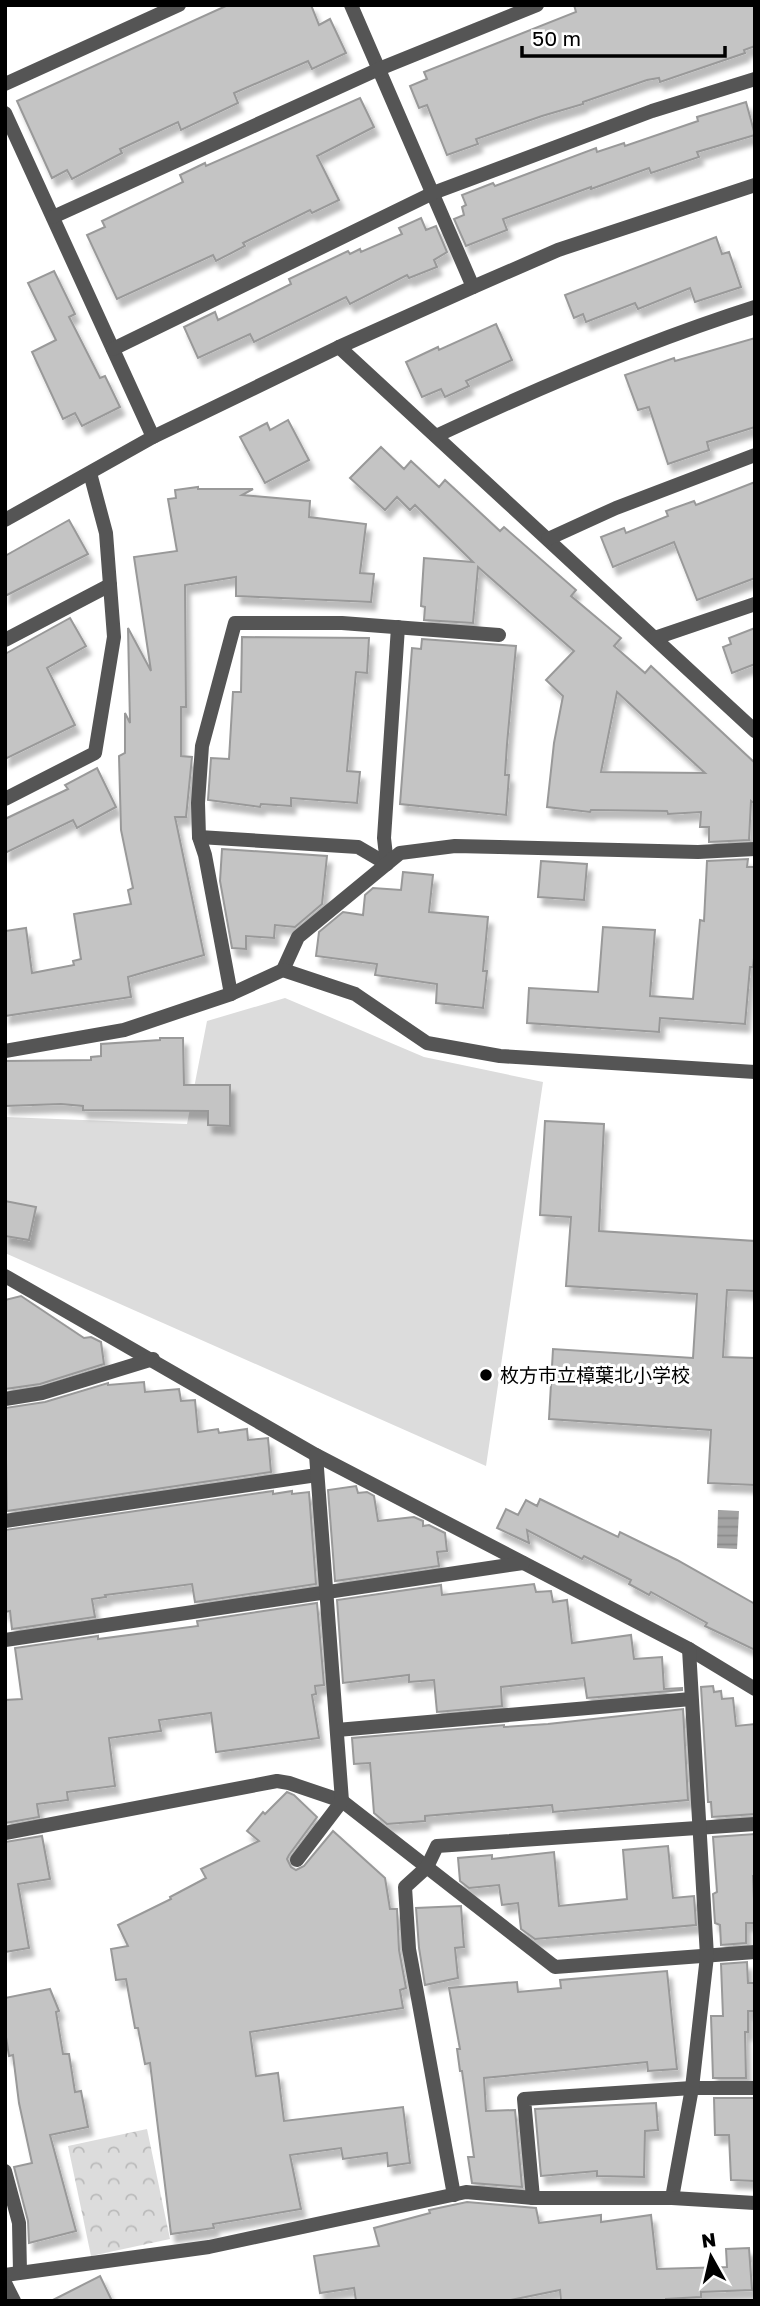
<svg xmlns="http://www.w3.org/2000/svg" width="760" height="2306" viewBox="0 0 760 2306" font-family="'Golos Text','Noto Sans JP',sans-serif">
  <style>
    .park { fill: url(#park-crowns) }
    .pitch { fill: #dcdcdc }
    .water { fill: url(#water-rules) }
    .building { fill: #c4c4c4; stroke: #999; stroke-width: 2; fill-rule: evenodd; filter: url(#shadow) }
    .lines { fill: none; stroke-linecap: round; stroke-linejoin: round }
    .minor { stroke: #555; stroke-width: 14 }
    .tertiary { stroke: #555; stroke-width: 14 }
    .poi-dot { fill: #000; stroke: #fff; stroke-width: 2.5 }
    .labels { text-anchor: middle; stroke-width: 6; stroke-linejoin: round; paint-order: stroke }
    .poi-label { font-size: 19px; fill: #000; stroke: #fff; text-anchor: start }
  </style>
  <defs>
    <pattern id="park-crowns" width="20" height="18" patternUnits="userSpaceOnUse" patternTransform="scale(1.75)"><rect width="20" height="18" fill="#dcdcdc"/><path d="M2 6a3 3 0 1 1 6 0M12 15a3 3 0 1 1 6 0" fill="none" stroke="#bbb"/></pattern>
    <pattern id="water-rules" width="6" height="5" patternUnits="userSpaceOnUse" patternTransform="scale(1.75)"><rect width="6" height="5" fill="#a3a3a3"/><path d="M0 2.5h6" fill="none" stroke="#8b8b8b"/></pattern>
    <filter id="shadow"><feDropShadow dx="4.5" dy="8" stdDeviation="2" flood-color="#0004"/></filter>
  </defs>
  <rect width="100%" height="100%" fill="#fff"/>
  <polygon class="park" points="147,2129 170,2239 91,2256 68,2146"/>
  <polygon class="pitch" points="285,998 424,1057 543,1082 486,1466 5,1253 5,1117 187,1124 207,1021"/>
  <polygon class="water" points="718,1510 739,1511 737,1549 717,1548"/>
  <g class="building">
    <polygon points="228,5 311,5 319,25 330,19 346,53 312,69 308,61 234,93 238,103 181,130 178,122 120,149 122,153 72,179 67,170 52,178 17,101"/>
    <polygon points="574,5 755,5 755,46 744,50 745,53 660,82 659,78 647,80 583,102 583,104 542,116 476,139 478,144 447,155 427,105 419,108 410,86 427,79 424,72 576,12"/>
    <polygon points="360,98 374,127 317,156 339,200 312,213 310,210 243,243 245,246 216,261 213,255 117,299 87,235 105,227 102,221 183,182 180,175 205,163 206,166"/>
    <polygon points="746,102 755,135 697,152 699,157 651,173 649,168 591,189 591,187 503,219 507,230 466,246 454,219 464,215 462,207 466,205 462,195 493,183 495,186 596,148 597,152 624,143 625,146 698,121 697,117"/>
    <polygon points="421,218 426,230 436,226 447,252 434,260 437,267 409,278 407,275 350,304 346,297 254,342 250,334 198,358 184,327 215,312 218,320 291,284 289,279 348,251 350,254 360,249 361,252 402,234 399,228"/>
    <polygon points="716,237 722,254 729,252 741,287 695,302 690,288 638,309 635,303 586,322 583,314 574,318 565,295"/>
    <polygon points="54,271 75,314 69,317 100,378 105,376 120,407 82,426 75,413 63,419 32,352 56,340 28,283"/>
    <polygon points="496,324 512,360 466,381 469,386 445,397 441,389 422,397 406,362 438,347 439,350"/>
    <polygon points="755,338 755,427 707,442 709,450 668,464 649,407 638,410 625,375 674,358 675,361"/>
    <polygon points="288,420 309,460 265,483 240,437 267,423 270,430"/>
    <path d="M381,447L404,469L411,461L439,487L445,480L500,531L504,527L576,590L571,596L621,638L614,646L645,673L651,666L755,763V804L751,801L749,840L709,842V827H700L701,812L668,814L667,811L591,810L590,812L547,807L554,743L563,696L546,680L574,651L478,567L473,623L424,620L425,607L421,606L424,558L473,562L415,505L410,510L397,497L385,510L350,478ZM617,692L705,773L601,772Z"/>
    <polygon points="755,482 755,578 697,600 674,542 613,567 601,537 624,528 626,533 668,516 666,511 694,501 696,505"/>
    <polygon points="198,487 198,489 253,489 242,495 310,501 309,517 366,524 360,573 374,574 371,602 236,596 236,577 185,585 186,707 181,707 181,756 192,757 186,817 175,817 204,955 128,977 131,997 5,1016 5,931 26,928 32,973 74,965 73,961 81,959 74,914 131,904 128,890 133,888 121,830 119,756 125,753 125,713 130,723 128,628 151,671 134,557 177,551 168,499 176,498 175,490"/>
    <polygon points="69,520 88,554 5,596 5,556"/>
    <polygon points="70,618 86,646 47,668 75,725 5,759 5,654"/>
    <polygon points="755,628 755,664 732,673 723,647 731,644 729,638"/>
    <polygon points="242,637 369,638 367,673 356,672 347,771 360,772 357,803 291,798 291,806 261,804 260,807 208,800 211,758 229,759 233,692 241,692"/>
    <polygon points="422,639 516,646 507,744 505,775 509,775 506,815 400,804 412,648 421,649"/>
    <polygon points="97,768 116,807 77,828 73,820 5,853 5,819 68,789 65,785"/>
    <polygon points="222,849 327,856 322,904 295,927 275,925 274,938 246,936 246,949 232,948 220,881"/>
    <polygon points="748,859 747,867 755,867 755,949 753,967 750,967 745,1024 660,1018 659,1032 527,1023 529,988 598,992 603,927 655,930 650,996 693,999 700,920 704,921 707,861"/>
    <polygon points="541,861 587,864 584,900 538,897"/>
    <polygon points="403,872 433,875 429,912 488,917 483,971 487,971 483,1008 436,1003 437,984 375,975 377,964 316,956 319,932 343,912 363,915 365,895 373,888 401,890"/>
    <polygon points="160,1038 183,1038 184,1085 230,1085 230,1126 208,1125 208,1111 83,1110 83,1106 61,1104 5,1106 5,1061 91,1060 91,1057 101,1056 101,1044 160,1040"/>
    <polygon points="545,1121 604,1124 599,1231 755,1241 755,1291 727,1290 723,1357 755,1358 755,1485 708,1483 711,1430 549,1419 553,1349 693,1358 697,1294 566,1286 571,1217 540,1215"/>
    <polygon points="5,1201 36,1207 29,1240 5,1236"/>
    <polygon points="21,1296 84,1338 91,1337 101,1342 104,1364 40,1384 5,1389 5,1300"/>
    <polygon points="144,1382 145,1392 179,1389 181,1401 195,1400 198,1432 218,1429 219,1433 247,1429 248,1440 268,1438 271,1472 7,1511 5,1408 45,1402 108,1383 108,1385"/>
    <polygon points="356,1486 358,1493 367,1492 374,1496 378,1521 414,1517 423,1521 423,1526 429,1525 445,1533 447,1551 437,1552 439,1566 335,1581 328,1490"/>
    <polygon points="273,1491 273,1494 292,1491 292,1494 309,1492 316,1584 195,1602 192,1584 105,1595 106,1597 92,1599 95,1617 12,1629 10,1611 5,1612 5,1530"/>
    <polygon points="540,1499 618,1537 620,1532 677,1560 755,1604 755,1650 705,1626 707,1623 651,1592 649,1595 629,1584 631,1580 584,1556 582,1559 527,1530 529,1543 497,1528 506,1509 518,1515 526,1500 537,1506"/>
    <polygon points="534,1584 536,1592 551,1591 553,1602 567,1600 572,1643 631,1635 634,1659 662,1657 664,1689 682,1688 682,1690 587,1698 584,1678 501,1687 502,1706 437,1712 434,1680 409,1682 409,1675 343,1683 337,1600 441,1585 442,1595"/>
    <polygon points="317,1603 324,1685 315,1686 316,1694 312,1695 319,1738 216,1752 211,1713 159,1720 161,1731 109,1738 115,1786 67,1792 68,1800 37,1804 39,1817 5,1823 5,1700 22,1699 15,1648 98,1636 98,1639 198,1626 197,1621"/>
    <polygon points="713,1686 714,1692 721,1691 722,1699 733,1698 736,1726 755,1724 755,1814 712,1817 711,1802 708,1802 701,1687"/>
    <polygon points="683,1709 688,1800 553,1812 552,1805 425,1816 425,1821 387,1824 374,1813 370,1763 354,1764 352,1738 504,1725 504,1727 548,1724"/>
    <polygon points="287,1792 294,1795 317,1817 289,1855 287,1859 291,1867 296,1870 304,1866 333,1831 385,1878 390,1909 397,1909 399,1950 406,1988 400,1990 403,2008 250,2032 256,2076 278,2073 284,2121 403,2107 410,2163 388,2166 387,2153 343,2159 341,2148 290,2155 301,2209 213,2224 214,2228 171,2234 150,2063 145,2064 138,2028 135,2028 126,1979 116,1980 111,1949 128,1946 118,1925 171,1899 170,1897 206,1878 201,1869 259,1841 247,1831 263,1812 265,1814"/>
    <polygon points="755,1834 755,1876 753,1876 755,1923 746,1923 746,1943 721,1945 720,1925 715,1923 713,1894 717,1892 713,1837"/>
    <polygon points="42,1836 50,1879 18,1884 29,1948 5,1952 5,1842"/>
    <polygon points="668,1846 673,1898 694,1896 696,1925 535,1939 521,1929 518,1903 502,1905 499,1885 469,1888 460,1881 458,1858 492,1855 492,1859 554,1852 559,1906 627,1899 623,1850"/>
    <polygon points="461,1906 464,1947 455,1948 458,1978 425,1985 419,1948 416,1908"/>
    <polygon points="747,1962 748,1983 755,1983 755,2011 748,2011 748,2032 745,2032 746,2078 713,2078 711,2016 723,2016 721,1964"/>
    <polygon points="667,1971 677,2069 648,2071 647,2062 484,2078 486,2111 515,2110 522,2187 472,2183 468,2157 474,2157 462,2071 460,2071 457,2049 460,2049 449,1988 517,1982 518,1992 561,1988 560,1980"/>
    <polygon points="50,1989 59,2011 56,2012 63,2054 69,2054 75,2092 81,2091 88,2127 50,2135 76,2231 29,2243 28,2221 14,2167 32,2163 19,2103 13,2055 9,2056 5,2031 5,1998"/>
    <polygon points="714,2098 755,2098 755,2181 731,2180 729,2135 715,2135"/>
    <polygon points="656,2103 658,2130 645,2131 644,2177 597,2176 597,2171 541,2176 535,2109"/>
    <polygon points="467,2202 536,2208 539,2223 601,2215 601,2222 651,2215 657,2269 727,2267 726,2249 749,2248 752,2290 701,2292 701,2297 666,2299 666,2301 561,2301 560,2290 506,2301 356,2301 354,2288 320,2293 314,2256 379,2246 374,2228 430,2213 429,2210"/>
    <polygon points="100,2276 112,2301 51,2301"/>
  </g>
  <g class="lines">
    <g class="minor">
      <polyline points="351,5 473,287"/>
      <polyline points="5,84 179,5"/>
      <polyline points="5,113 153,437"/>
      <polyline points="53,217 379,69 537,5"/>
      <polyline points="339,347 755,731"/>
      <polyline points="113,349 433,193 652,111 755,79"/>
      <path d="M436,436C540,387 645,342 755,307"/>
      <polyline points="548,539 616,508 755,455"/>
      <polyline points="655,638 755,604"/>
      <polyline points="5,640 110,585"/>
      <polyline points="5,799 95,753 114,637 106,533 90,473"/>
      <polyline points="199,837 358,847 387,864"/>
      <polyline points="387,864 384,838 398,627"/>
      <polyline points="283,970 298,937 400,853 455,846 698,852 755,849"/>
      <polyline points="231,994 205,855 199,837 198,803 202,746 235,623 342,623 499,635"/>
      <polyline points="5,1051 124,1030 231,994 283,970 355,994 427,1043 500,1056 755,1072"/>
      <polyline points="5,1276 316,1455 689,1649 755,1689"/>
      <polyline points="5,1399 42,1393 153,1359"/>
      <polyline points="5,1521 317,1475"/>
      <polyline points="5,1640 523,1563"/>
      <polyline points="337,1730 691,1699"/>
      <polyline points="5,1833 277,1781 289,1783 342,1801 555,1967 755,1952"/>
      <polyline points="297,1860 342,1801 316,1455"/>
      <polyline points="5,2171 19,2223 20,2272"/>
      <polyline points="454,2195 409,1949 405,1887 427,1867 437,1846 755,1824"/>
      <polyline points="533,2198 524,2099 692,2088 755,2088"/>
      <polyline points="672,2198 692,2088 707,1956 689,1649"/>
      <polyline points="5,2275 209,2247 466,2192 533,2198 672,2198 755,2203"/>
      <polyline points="5,2283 14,2301"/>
    </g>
    <polyline class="tertiary" points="5,520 153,437 339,347 473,287 558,250 755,185"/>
  </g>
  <circle class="poi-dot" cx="486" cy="1375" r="7"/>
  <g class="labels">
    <g class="poi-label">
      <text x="500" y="1382">枚方市立樟葉北小学校</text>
    </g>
  </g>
  <rect width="760" height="2306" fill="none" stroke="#000000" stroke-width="14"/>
  <g transform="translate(711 2257) rotate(352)" stroke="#ffffff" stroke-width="5" paint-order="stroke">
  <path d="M0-5L12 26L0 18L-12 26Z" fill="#000000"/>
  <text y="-10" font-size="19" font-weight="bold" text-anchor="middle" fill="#000000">N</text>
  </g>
  <path d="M522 46v10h203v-10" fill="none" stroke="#000000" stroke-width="3.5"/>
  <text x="532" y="46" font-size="21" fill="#000000" stroke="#ffffff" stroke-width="5" paint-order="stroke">50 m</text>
</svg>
